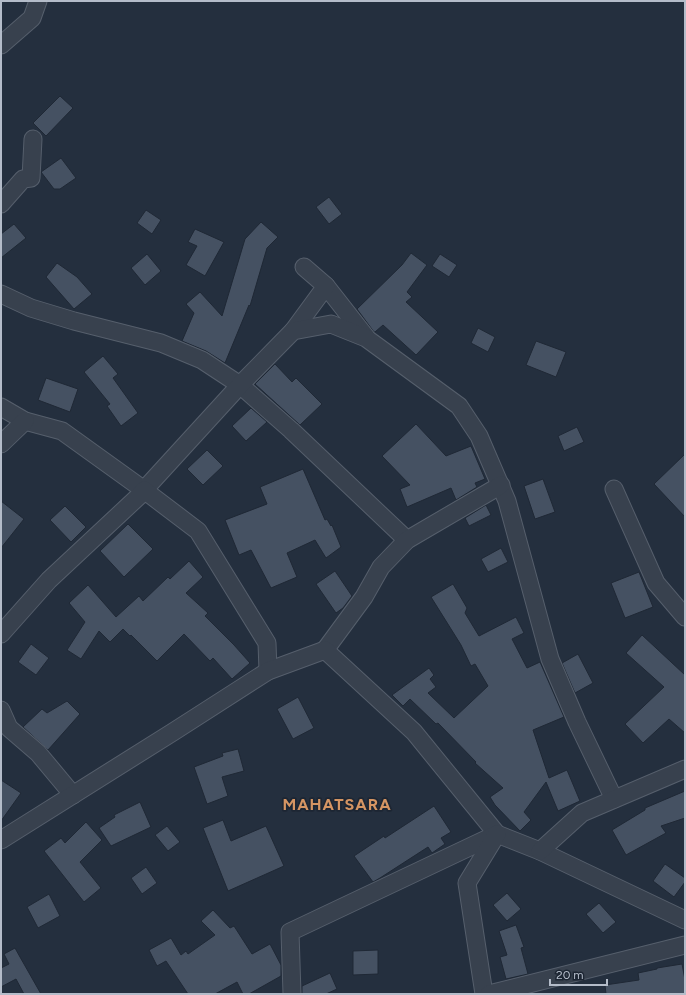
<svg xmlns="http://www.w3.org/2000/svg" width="686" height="995" viewBox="0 0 686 995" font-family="Figtree,sans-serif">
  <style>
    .building { fill: #455162; stroke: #1f2835 }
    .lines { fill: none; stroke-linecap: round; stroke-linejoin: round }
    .minor-casing { stroke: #565f6c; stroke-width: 19 }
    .minor { stroke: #38414e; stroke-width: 17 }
    .labels { text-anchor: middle; stroke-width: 3.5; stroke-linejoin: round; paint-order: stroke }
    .district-label { font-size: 16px; font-weight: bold; letter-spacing: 1px; fill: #d59563; stroke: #1d2633 }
  </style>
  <rect width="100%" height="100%" fill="#242f3e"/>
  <g class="building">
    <polygon points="60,96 73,108 46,136 33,123"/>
    <polygon points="61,158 76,178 60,189 54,189 41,172"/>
    <polygon points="329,197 342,214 329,224 316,207"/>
    <polygon points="146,210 161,220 152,234 137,223"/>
    <polygon points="261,222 278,237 267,248 250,306 249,305 225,363 206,351 182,341 194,313 186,304 200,292 222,316 245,239"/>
    <polygon points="14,224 26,238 1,258 1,234"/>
    <polygon points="195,229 224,242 205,276 186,265 197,246 188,242"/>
    <polygon points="411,253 427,265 407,292 412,297 406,302 438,332 416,355 383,325 375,332 374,332 357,309 402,265"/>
    <polygon points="147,254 161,271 145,285 131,268"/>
    <polygon points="440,254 457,265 449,277 432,266"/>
    <polygon points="57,263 77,277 92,294 74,309 46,277"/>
    <polygon points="478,328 495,337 488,352 471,343"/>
    <polygon points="536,341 566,352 556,377 526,365"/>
    <polygon points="103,356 118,374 113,378 138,413 121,426 107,406 110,404 84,372"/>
    <polygon points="275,364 292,382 296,378 322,404 300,425 255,384"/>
    <polygon points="46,378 78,389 70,412 38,400"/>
    <polygon points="251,408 267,422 246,441 232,426"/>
    <polygon points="416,424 446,456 471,446 485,479 475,483 477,487 456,500 451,488 407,507 400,489 410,485 382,456"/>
    <polygon points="577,427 584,442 564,451 558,436"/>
    <polygon points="207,450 223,466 203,485 187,469"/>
    <polygon points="685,454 685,517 654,484"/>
    <polygon points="303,469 325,520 327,519 331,526 332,525 341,547 326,558 315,540 287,553 297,577 271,588 251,550 239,555 225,520 267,504 260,487"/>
    <polygon points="543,479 555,512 535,519 524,486"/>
    <polygon points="1,501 24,519 1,548"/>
    <polygon points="486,505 491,515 469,526 465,518"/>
    <polygon points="65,506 86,527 71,542 50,520"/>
    <polygon points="128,524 153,549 124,577 100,551"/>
    <polygon points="501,548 508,562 488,572 481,559"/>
    <polygon points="189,561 203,577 186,593 208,613 205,616 234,645 250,663 232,679 213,658 210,661 184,634 157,661 131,635 130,636 123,629 110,642 99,631 81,659 67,650 85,622 69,603 88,585 116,617 139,596 143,601 168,577 170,579"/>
    <polygon points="335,571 352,596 343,608 336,613 316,584"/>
    <polygon points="639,572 653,607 625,618 611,583"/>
    <polygon points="453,584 467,608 465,613 479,636 516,617 524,633 512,639 527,668 540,662 564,717 533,730 549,778 567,770 580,801 558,811 546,782 524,812 531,820 520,831 495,805 490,797 503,788 475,763 476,762 438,723 436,724 410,699 403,706 392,695 429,668 434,675 430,679 436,687 428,693 454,718 488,686 475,664 471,666 461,645 431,597"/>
    <polygon points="642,635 685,675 685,733 669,719 643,743 625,724 664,687 626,653"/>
    <polygon points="31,644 49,658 36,675 18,662"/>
    <polygon points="578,654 593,683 575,693 562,663"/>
    <polygon points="298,697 314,728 293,739 277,709"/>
    <polygon points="67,701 80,714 48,750 23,727 42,709 47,713"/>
    <polygon points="238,749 244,771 222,777 228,796 207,804 194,767 223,756 222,753"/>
    <polygon points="1,780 21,793 1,821"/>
    <polygon points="685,791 685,818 661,826 666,833 626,855 612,830 645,810 645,808"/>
    <polygon points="140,802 151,827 111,846 99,828 115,817 114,815"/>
    <polygon points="434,806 451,832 441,838 445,844 432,853 428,847 380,878 373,882 354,856 384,836 385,838"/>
    <polygon points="223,820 231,841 266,826 284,866 228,891 203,828"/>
    <polygon points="86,822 102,840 80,862 101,888 84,902 44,851 61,838 65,843"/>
    <polygon points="167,826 180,842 168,851 155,835"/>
    <polygon points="665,864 685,878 685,882 674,897 653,881"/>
    <polygon points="146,867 157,883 142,894 131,878"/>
    <polygon points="507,893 521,909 507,921 493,905"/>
    <polygon points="49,894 60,916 38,928 27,907"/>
    <polygon points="599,903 616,922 603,933 586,914"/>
    <polygon points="213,910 230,928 234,926 252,954 270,944 281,965 281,976 249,994 243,994 237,982 215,994 188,994 166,961 157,966 149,950 171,938 181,955 186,951 188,954 215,935 201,921"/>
    <polygon points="516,925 524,947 521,948 528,974 506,979 500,957 507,955 499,931"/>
    <polygon points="15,948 20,957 41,994 24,994 16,979 1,987 1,968 9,964 4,954"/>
    <polygon points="378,950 378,974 353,975 353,951"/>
    <polygon points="682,964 685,980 685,994 606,994 605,985 639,980 638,973 657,969 657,968"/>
    <polygon points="330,973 337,989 326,994 302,994 302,986"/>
  </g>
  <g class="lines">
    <defs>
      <g id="minor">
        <polyline points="1,45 32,18 38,1"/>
        <polyline points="1,204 23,179 31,178 33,139"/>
        <polyline points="326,286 366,337"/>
        <polyline points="1,294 31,308 74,321 161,343 202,360 240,385 291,430 407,540"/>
        <polyline points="293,331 326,286 304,267"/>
        <polyline points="1,407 25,421 62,431 144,490 240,385 293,331 331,324 366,338 459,406 479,436 507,501 550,659 577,722 614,799"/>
        <polyline points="1,444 25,421"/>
        <polyline points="614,489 656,583 685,617"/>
        <polyline points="1,634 49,580 139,496 144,490 198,531 267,643 268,671"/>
        <polyline points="325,650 364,597 381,567 407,540 501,485"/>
        <polyline points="1,710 9,728 38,753 73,795"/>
        <polyline points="1,840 173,732 268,671 325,650 414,732 497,834 540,851 685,920"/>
        <polyline points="540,851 582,813 685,769"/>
        <polyline points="292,994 290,932 497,834"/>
        <polyline points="484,994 467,883 497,834"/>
        <polyline points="489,994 685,945"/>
      </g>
    </defs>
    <use href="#minor" class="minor-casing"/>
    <use href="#minor" class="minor"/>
  </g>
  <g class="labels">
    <g class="district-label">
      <text x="337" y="810">MAHATSARA</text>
    </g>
  </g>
  <rect width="686" height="995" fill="none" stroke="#b4bcc9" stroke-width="4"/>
  <path d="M550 979v6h57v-6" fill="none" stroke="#b4bcc9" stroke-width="2"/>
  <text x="556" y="979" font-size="12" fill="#b4bcc9" stroke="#1d2633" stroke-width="3" paint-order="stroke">20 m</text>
</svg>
